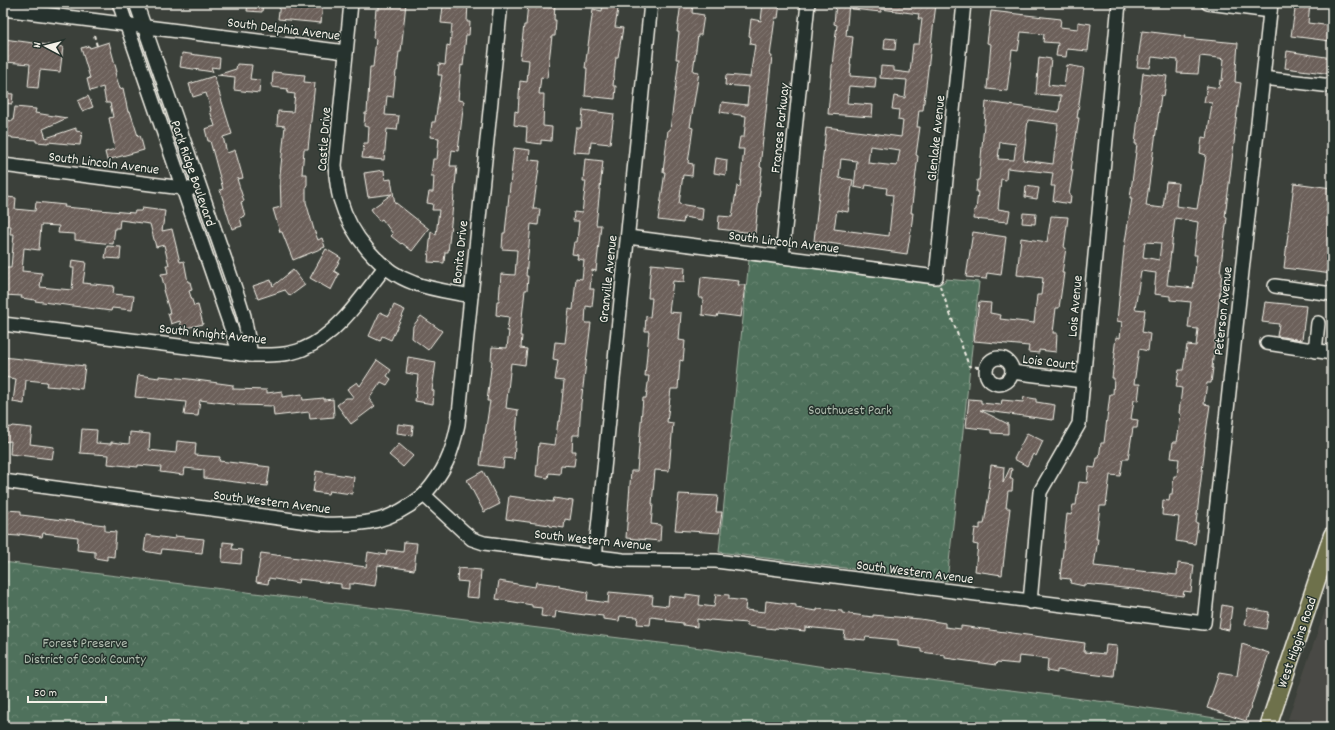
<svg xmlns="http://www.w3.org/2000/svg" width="1335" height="730" viewBox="0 0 1335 730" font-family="Dekko,sans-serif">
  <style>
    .built { fill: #4a4a44 }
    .forest { fill: url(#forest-crowns); stroke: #a2b1a2 }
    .building { fill: url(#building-hatch); stroke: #f4f1e8; fill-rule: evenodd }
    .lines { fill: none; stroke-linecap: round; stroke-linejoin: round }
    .minor-casing { stroke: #f4f1e8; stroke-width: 16 }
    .major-casing { stroke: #f4f1e8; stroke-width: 19 }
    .path { stroke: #f4f1e8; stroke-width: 2; stroke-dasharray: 4 3; stroke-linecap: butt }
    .minor { stroke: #26332d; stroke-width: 13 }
    .major { stroke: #6e714b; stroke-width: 16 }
    .labels { text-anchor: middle; stroke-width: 3; stroke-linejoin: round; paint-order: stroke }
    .street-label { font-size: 14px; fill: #f4f1e8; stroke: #26332d }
    .park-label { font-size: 14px; fill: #b2beb0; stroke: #26332d }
  </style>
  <defs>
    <pattern id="forest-crowns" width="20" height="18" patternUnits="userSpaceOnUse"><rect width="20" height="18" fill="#4f715b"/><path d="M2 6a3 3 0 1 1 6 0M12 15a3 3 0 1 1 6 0" fill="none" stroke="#698673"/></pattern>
    <pattern id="building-hatch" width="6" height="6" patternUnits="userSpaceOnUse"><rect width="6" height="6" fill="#6c605a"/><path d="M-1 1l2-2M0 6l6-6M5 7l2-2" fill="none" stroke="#827772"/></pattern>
  </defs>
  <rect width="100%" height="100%" fill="#3b403a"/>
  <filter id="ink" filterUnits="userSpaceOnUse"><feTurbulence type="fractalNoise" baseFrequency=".025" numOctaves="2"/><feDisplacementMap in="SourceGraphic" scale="8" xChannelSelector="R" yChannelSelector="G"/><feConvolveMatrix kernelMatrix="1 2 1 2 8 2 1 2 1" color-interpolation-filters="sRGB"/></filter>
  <g filter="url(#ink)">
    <polygon class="built" points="1332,590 1332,723 1288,719"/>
    <g class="forest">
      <polygon points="749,260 938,285 944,282 946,279 979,282 947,581 719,552"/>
      <polygon points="3,562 709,649 818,666 1114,703 1249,723 1243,726 1230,727 3,727"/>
    </g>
    <g class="building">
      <polygon points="248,3 263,3 262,12 247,11"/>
      <polygon points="280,3 306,6 307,3 323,3 321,23 278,19"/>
      <polygon points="379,3 406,3 401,52 399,52 397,71 396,71 393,97 387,96 385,115 399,116 397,130 387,129 384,160 362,158 364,143 368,143 369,127 364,126 365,113 367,113 370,67 373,67 376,39 373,38 376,9 379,10"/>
      <polygon points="452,3 468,3 467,22 470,22 469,35 466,35 463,66 461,65 458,100 464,101 458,151 452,150 450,166 457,166 448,252 445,252 444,263 428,262 431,231 436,235 439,210 432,210 433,204 427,203 429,192 433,192 434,176 431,176 433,159 437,159 439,138 430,137 432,122 435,122 442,75 438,75 439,64 445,65 447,45 450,46 452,24 441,23 443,6 452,8"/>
      <polygon points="528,3 555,3 554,20 556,20 555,36 552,36 547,78 541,77 539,94 544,94 543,126 552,127 551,141 541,140 541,144 526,142 527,127 514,125 515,111 518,112 520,81 527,82 529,60 520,59 524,25 526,25"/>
      <polygon points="603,3 619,3 615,27 623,28 618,57 616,57 613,86 616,86 615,99 585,96 587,68 585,68 593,9 602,11"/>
      <polygon points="681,3 693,3 692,13 704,15 701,35 698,35 693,71 699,72 690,127 693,128 688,163 693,164 692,176 683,175 679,204 703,208 702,220 684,217 683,223 658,220 665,172 663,172 668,130 670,130 679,59 676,59 679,32 677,32"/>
      <polygon points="763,3 780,3 778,18 775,18 770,56 772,56 760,167 762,168 759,190 760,190 755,233 718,229 719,216 732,217 737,186 740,187 744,149 738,149 740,137 744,137 746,116 720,112 722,102 747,105 749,87 725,85 726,75 750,77 755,45 750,44 751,37 749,36 751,19 761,21"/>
      <polygon points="836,3 849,3 846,36 853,37 850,64 851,64 850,76 876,78 875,88 849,86 847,103 873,105 872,117 828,114 833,56 837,25 834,24"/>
      <path d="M853,3L936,4L923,110H919L917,127H920L916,155L918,156L911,213H913L911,230L907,254L814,241L826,127L901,137L903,121L898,120L899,110L892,109L894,96L905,98L907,80L880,78L881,66L894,67V71L910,73L913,44H919L922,19H918L919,14L881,9V12L852,9ZM870,146L900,150L897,166L868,163ZM841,159L857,161L854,187L865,189L866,185L887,188L886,194L893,195L889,236L834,229L837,210L848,212L853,180L839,178Z"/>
      <polygon points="1296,3 1310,3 1308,23 1332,26 1330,41 1291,36"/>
      <polygon points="991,11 1061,19 1060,27 1078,29 1078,22 1091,24 1088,51 1067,49 1066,57 1056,56 1058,43 1043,42 1044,34 1021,32 1018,51 1012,50 1007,91 987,89 991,44 987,43"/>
      <path d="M1142,31L1185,36L1184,38L1238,43L1235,82L1241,83L1234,135H1235L1225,217L1227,218L1220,272H1222L1212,368H1213L1211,383H1207L1204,404L1210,405L1204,446H1205L1196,523H1198L1195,544L1176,541L1179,517L1162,515L1163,500L1169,501L1170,494H1172L1174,476H1177L1179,459L1171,458L1173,442H1177L1181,414L1179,413L1182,388L1176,387L1179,370H1183L1187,345L1196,346L1198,329L1188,328L1191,302L1170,300V296L1154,294L1156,273L1141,271L1135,309L1145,310L1142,332L1150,334L1148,351L1139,349L1134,384H1140L1138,401L1134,400L1131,419L1138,420L1137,428H1133L1128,459H1123L1120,476L1110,475L1106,506H1100L1096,539H1098L1094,566L1177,575L1178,563L1194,565L1191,592L1184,591L1183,596L1144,591V590L1084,584V586L1070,583L1071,579L1060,578L1067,514L1071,515L1073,505H1076L1079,482L1087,483L1089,467L1095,468L1097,458H1099L1101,443H1104L1110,394H1113L1114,378H1112L1115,353H1114L1116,337L1120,338L1122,322L1117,321L1124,248L1132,198H1130L1137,144H1135L1143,73L1167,76L1164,96L1161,95L1146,206L1163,208L1166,182L1178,183L1176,206L1197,209L1201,185H1202L1206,155L1200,153L1202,137L1207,138L1212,103L1204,102L1207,86L1219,88L1220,80L1222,81L1224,59L1219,58L1200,56L1198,74L1177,73L1178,60L1152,57L1150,68L1137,67ZM1175,218L1198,222L1194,255H1197L1193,288L1167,285V284ZM1145,242L1161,243L1159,260L1143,257Z"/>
      <polygon points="885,38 896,39 895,50 884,49"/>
      <polygon points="4,39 63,47 60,72 40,70 38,88 28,87 30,64 5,62 5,53 3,53"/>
      <polygon points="109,42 117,72 115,73 120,89 123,88 128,112 130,111 138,136 140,135 144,150 107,160 105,152 115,149 109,118 113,117 110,103 106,103 103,87 90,91 87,79 90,78 81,48 89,46 90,48"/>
      <polygon points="1287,51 1332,58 1332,74 1285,68"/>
      <polygon points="182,53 220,58 219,68 211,67 213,72 180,67"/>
      <path d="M1039,57L1051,59L1048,85L1064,87L1067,65L1084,68L1077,118H1079L1071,170H1073L1069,195H1071L1070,204L1053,201L1055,186H1051L1053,173L1007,168L1006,180L1001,179L998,209L1010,211L1008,222L973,219L974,210H976L978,192H976L977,180H979L986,102L1059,112L1061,96L1036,94ZM1028,120L1058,124L1053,164L1023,160ZM1000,142L1016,144L1014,160L998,159Z"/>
      <polygon points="237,64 252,65 250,79 260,80 259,93 234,90 235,77 217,75 236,69"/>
      <polygon points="273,72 305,75 304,82 315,83 308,149 304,149 302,174 307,174 307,185 306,186 306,202 314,230 318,240 322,238 325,247 293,260 282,232 280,232 273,209 281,207 280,175 285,126 277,125 278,111 293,112 295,94 287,93 288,89 272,87"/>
      <polygon points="214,76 232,134 223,137 227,153 235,150 243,178 237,179 244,201 241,202 245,216 240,218 242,226 232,229 220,190 223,189 210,141 208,141 205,129 215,126 210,111 211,110 206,93 193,97 189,84"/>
      <polygon points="3,93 13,94 12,104 3,103"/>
      <polygon points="88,96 93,107 82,111 78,101"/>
      <polygon points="15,107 36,109 35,113 67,118 43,129 46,138 76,128 76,131 82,132 80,145 48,142 48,143 36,142 36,140 12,138 12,137 3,136 3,120 13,121"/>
      <polygon points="583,110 614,114 610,144 591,142 590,153 573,152 576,128 581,128"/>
      <polygon points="514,148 530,150 529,160 540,161 533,209 540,209 538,225 531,224 526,276 528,276 527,290 525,290 520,336 522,336 521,348 527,349 525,365 511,363 506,408 518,410 514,459 504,458 503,468 480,465 484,434 485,434 490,401 487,401 492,361 491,361 492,347 507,348 509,331 507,331 509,317 496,315 497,301 499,301 501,274 515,275 517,250 502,249 503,233 505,233"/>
      <polygon points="716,158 727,160 726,175 714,173"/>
      <polygon points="585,159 603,161 596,225 601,225 596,271 592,270 590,289 594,289 592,307 586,306 585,323 591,323 581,403 579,435 573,435 572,451 576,451 574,466 561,465 560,474 549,473 548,478 536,476 539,443 555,445 558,421 560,421 564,381 555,380 558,360 553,359 555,342 565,343 569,309 573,310 576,278 582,279 584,260 577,259 578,255 572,254 574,242 577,242 579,221 573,221 574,212 582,213 586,181 583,181"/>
      <polygon points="384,170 385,180 391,179 395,204 396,203 429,229 412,251 402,243 401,244 391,236 393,234 382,219 379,221 371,209 392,194 368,197 364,173"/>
      <polygon points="1294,183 1332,188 1332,274 1284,268"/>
      <polygon points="1026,186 1039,188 1037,199 1025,197"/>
      <polygon points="7,197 16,198 15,209 35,211 36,202 65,205 64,207 134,213 135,211 141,211 142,208 165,211 162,231 172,229 180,262 184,261 188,282 190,282 192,290 189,291 194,306 198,305 203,324 182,329 180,321 171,324 168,313 170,313 163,290 165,289 161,274 168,273 166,265 169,265 164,245 156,247 150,224 120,220 119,228 115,228 113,244 75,240 75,234 58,233 59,226 41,225 39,250 24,248 22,271 42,273 40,287 72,290 74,268 71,268 72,260 86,262 83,283 114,286 113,294 134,296 132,310 112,308 111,311 35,301 35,300 21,298 22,296 3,295 3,268 11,268 14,234 10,234 11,226 4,225"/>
      <polygon points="1023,213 1036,214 1035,224 1022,223"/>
      <polygon points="1051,216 1068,217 1064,248 1066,248 1062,273 1064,273 1059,308 1056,308 1053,333 1057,333 1056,352 1039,350 1039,353 1028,352 1029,346 974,341 979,302 991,303 990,313 1001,315 1000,319 1034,323 1037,295 1041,295 1043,278 1017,275 1021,238 1047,242"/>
      <polygon points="973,232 1006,237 1001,275 987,273 986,279 966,277"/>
      <polygon points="107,246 121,247 120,259 105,258"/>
      <polygon points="326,249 341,258 334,271 339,274 331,290 310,278"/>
      <polygon points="651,264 685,267 684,282 673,281 669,312 681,313 679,340 685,341 683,361 680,360 678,389 671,389 667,422 673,423 669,471 655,470 652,504 653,504 651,524 661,525 660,541 626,538 631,471 637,471 643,398 646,398 649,376 645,376 649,331 645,331 646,316 650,317 652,298 648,298"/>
      <polygon points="293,270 305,285 290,296 285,290 258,299 253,286 271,280 273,286"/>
      <polygon points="701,277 739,281 738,285 745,285 741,317 718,314 717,317 702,315 703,298 699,298"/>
      <polygon points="1265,302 1306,306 1302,340 1277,336 1279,324 1262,322"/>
      <polygon points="394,305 405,310 391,340 382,336 380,341 369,336 380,312 389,316"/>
      <polygon points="421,316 442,331 428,350 412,338 413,326"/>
      <polygon points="3,357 85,366 82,389 59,386 59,387 46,386 47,382 26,380 24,404 13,402 16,379 3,377"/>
      <polygon points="408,357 436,362 432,390 434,391 433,404 415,401 418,375 406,373"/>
      <polygon points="377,360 391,370 387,376 391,379 387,385 381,382 369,399 375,406 351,424 337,405 346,398 354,398 347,389 357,382 360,386"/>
      <polygon points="138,375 159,378 159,376 189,379 233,385 233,389 267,390 267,393 282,391 282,397 302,394 303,400 324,398 324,400 333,399 334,417 310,419 309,412 274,416 273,406 239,405 200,400 198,416 184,415 186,402 135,397"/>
      <polygon points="1024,397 1036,399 1036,402 1055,405 1053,420 980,410 1008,424 1008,434 991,433 991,430 966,427 969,399 981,400 981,403 1001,405 1002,400 1023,402"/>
      <polygon points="398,424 413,426 412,435 397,433"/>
      <polygon points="13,426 32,428 30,444 54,447 52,459 10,454 11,441 3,442 3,428 12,427"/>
      <polygon points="82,429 97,430 96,443 111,444 111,442 129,444 130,432 150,434 149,450 176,453 177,441 196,443 195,455 220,457 219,461 270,467 267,486 204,478 204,470 185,468 184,475 160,472 161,467 138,465 138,467 108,464 109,455 80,453"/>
      <polygon points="1027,433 1043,441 1036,456 1033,454 1027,466 1014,459"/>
      <polygon points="399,444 413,456 403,467 389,455"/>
      <polygon points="991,465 1004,467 1003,483 1010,468 1012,469 1010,479 1013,479 1012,491 1008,491 1006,508 1010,508 1002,575 975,571 978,545 973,544 975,528 980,529 980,524 984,524 990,488 988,488"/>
      <polygon points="316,471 354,477 352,494 329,491 328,494 313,492"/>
      <polygon points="483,471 500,504 484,512 467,480"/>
      <polygon points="679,494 718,496 716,512 722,512 719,533 675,530"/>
      <polygon points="509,496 553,502 554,498 573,501 570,520 565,519 564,528 550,526 550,525 506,519"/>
      <polygon points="5,510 21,511 21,515 105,525 105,531 116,532 114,557 107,556 107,560 95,558 95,552 77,550 78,537 43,533 42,537 19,534 19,536 3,535"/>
      <polygon points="146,535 175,539 175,536 204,539 202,553 162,549 161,554 144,551"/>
      <polygon points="223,542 233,543 232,549 242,550 241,564 222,562"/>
      <polygon points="404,542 417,543 414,570 378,565 375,586 354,583 354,584 349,584 349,589 341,588 341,584 299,579 298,583 269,578 268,584 256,582 261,553 366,567 368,552 386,555 387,550 403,552"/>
      <polygon points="458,568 481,570 479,598 466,597 468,582 457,581"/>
      <polygon points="499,581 535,587 536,582 559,585 559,587 588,592 587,600 608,603 609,592 653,596 652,604 668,606 669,596 686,598 686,594 700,596 699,605 714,607 716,594 729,595 729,599 746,601 745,610 765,612 766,601 796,605 796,608 817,611 817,609 842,611 842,613 873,617 873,615 920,619 945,623 945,627 961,629 961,626 1085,643 1084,652 1105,654 1106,645 1117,646 1114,677 1057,670 1057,673 1047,671 1048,659 1019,656 1018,664 997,662 996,665 945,658 945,655 921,652 921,649 898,646 898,640 866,637 865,640 844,638 845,631 805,627 805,631 775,628 775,629 747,626 747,623 710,620 709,621 697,619 697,627 683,625 683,623 666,621 667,619 651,617 650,625 637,624 638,617 620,616 619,621 603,619 603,616 585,614 585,615 556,611 555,618 541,616 542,608 532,607 532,605 496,599"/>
      <polygon points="1222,605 1232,607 1229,630 1219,628"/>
      <polygon points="1248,608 1269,612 1266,629 1245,625"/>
      <polygon points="1242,644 1269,653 1246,721 1207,708 1219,673 1237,676"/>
    </g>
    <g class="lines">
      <defs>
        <g id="minor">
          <polyline points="119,3 240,354"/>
          <polyline points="136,3 238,297 244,316 251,355"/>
          <path d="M351,3L335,165C336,177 337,188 340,199C350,234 379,271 414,283C432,290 452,292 471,296"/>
          <polyline points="1208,3 1270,11"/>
          <polyline points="3,9 346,52"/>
          <polyline points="1263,78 1332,86"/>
          <polyline points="3,165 190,189"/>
          <polyline points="628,237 936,277 964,3"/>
          <polyline points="782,257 808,3"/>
          <polyline points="1275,286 1332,294"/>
          <path d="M3,324L251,355C268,355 287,356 303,349C338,335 363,295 385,267"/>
          <polyline points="1267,343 1332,353"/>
          <polyline points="1315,351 1318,323"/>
          <circle cx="999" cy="371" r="13"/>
          <polyline points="1012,372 1083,381"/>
          <path d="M3,481L323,524C367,525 389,523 424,495L464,532L472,539L484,543L623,560L716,561L1204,623L1271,3"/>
          <path d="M424,495C445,471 452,454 458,424L501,3"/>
          <polyline points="595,558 651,3"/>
          <polyline points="1030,602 1040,492 1079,424 1119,3"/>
        </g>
        <polyline id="major" points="1268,727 1332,535"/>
      </defs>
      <use href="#minor" class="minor-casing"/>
      <use href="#major" class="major-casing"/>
      <g class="path">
        <polyline points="94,35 97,46"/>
        <polyline points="940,286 969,366 987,368"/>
      </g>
      <use href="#minor" class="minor"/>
      <use href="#major" class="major"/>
    </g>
  </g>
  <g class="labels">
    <g class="street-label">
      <text transform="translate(284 28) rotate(7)" y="5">South Delphia Avenue</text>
      <text transform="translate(779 128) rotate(-84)" y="5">Frances Parkway</text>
      <text transform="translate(935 138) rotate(-84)" y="5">Glenlake Avenue</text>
      <text transform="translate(323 139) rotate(-86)" y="5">Castle Drive</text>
      <text transform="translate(104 162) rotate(7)" y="5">South Lincoln Avenue</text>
      <text transform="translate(194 173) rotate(71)" y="5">Park Ridge Boulevard</text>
      <text transform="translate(784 241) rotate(7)" y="5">South Lincoln Avenue</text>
      <text transform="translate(459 252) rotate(-84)" y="5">Bonita Drive</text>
      <text transform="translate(607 279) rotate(-84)" y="5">Granville Avenue</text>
      <text transform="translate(1074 306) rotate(-85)" y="5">Lois Avenue</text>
      <text transform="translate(1222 311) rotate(-84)" y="5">Peterson Avenue</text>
      <text transform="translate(213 333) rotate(6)" y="5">South Knight Avenue</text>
      <text transform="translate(1049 361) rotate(7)" y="5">Lois Court</text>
      <text transform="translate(272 501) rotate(7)" y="5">South Western Avenue</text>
      <text transform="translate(593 539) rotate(6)" y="5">South Western Avenue</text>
      <text transform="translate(915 571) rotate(7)" y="5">South Western Avenue</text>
      <text transform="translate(1296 642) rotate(-71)" y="5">West Higgins Road</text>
    </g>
    <g class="park-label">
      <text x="850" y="414">Southwest Park</text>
      <text x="85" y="647">Forest Preserve<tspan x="85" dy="16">District of Cook County</tspan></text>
    </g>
  </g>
  <rect width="1335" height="730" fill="none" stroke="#26332d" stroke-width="16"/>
  <rect x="8" y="8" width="1319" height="714" fill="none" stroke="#f4f1e8" stroke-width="1.5" filter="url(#ink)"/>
  <g transform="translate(46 46) rotate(277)" stroke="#26332d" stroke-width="3" paint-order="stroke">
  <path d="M0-3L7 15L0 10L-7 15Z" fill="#f4f1e8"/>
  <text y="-6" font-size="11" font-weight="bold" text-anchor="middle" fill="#f4f1e8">N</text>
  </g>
  <path d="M28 696v6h78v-6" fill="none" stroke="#f4f1e8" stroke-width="2"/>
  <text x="34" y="696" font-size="12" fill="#f4f1e8" stroke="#26332d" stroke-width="3" paint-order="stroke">50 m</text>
</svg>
